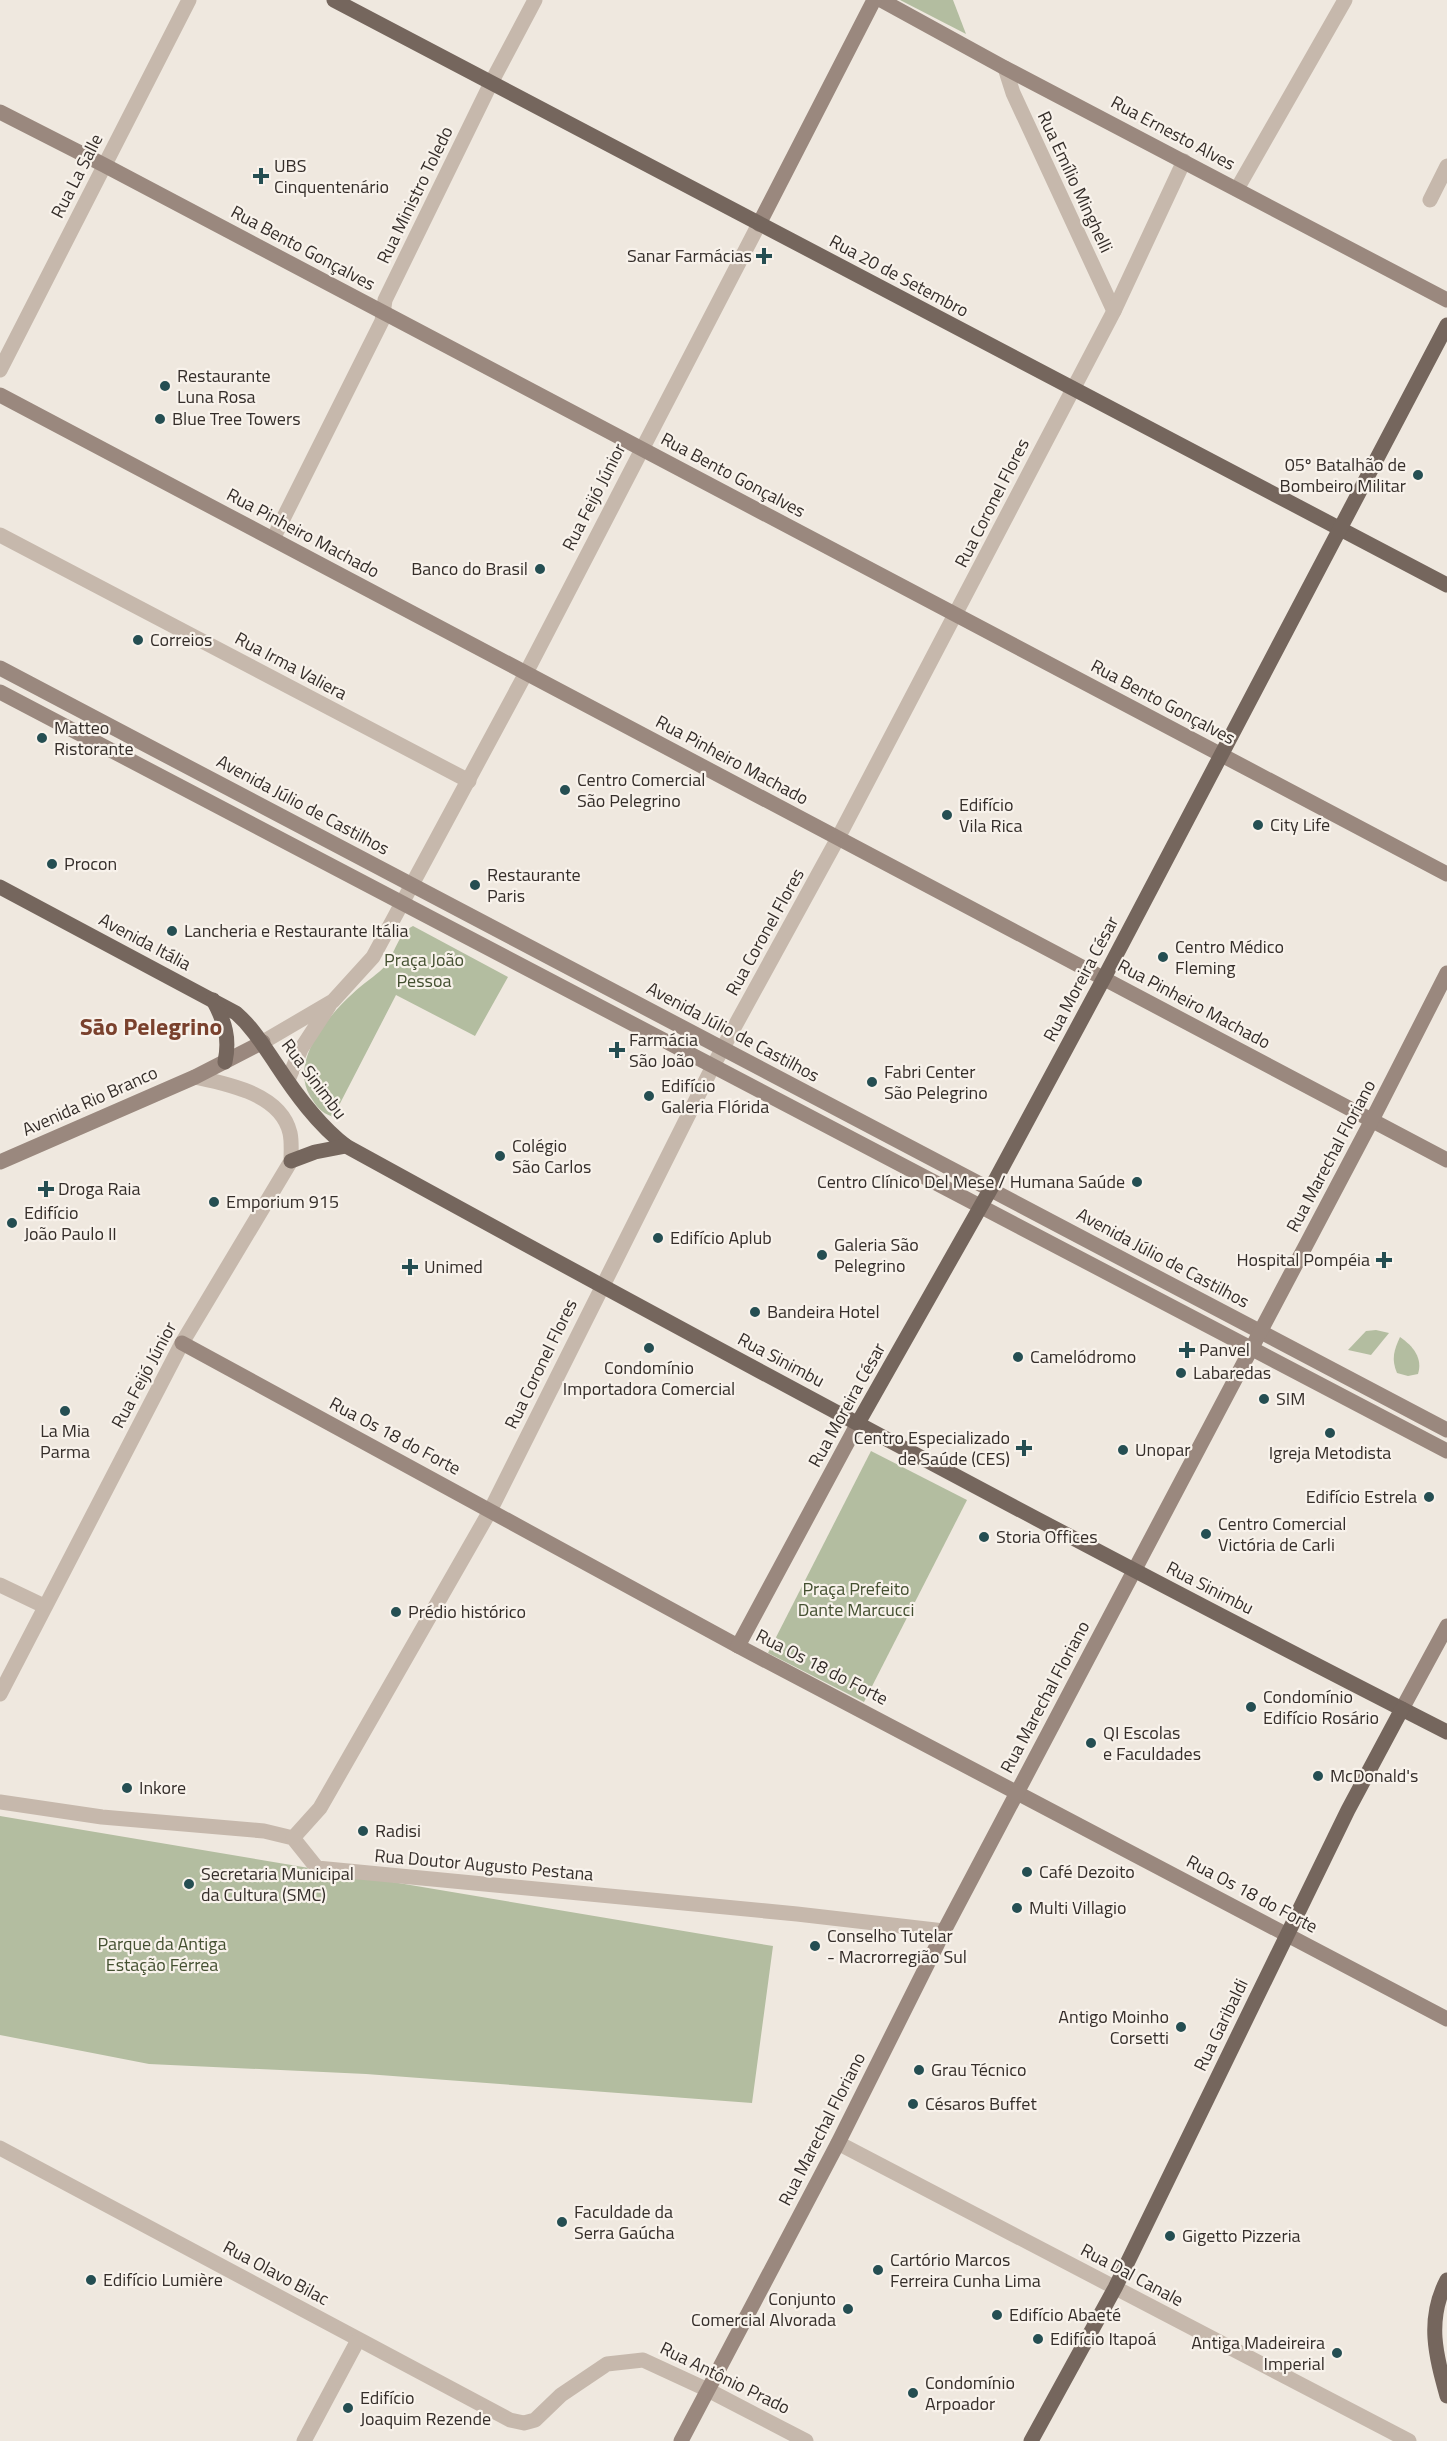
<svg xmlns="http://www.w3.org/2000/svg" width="1447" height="2441" viewBox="0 0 1447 2441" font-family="'Titillium Web',sans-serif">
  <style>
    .green { fill: #b3bda0 }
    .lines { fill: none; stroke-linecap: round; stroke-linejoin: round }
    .street { stroke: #c6b8ac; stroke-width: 15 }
    .secondary { stroke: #9a887e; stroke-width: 15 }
    .primary { stroke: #75665d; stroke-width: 15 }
    .poi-dot { fill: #254e52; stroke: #f8f2eb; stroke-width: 2 }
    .labels { text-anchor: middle; stroke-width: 4.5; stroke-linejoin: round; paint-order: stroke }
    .street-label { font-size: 18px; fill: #352e2a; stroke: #f8f2eb }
    .poi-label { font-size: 18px; fill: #352e2a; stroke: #f8f2eb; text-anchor: start }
    .park-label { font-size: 18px; fill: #445031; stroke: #f8f2eb }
    .district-label { font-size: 24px; font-weight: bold; fill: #7a412d; stroke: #f8f2eb }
  </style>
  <rect width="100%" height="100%" fill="#efe8df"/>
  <g class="green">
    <polygon points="900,0 953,0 966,34"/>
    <path d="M413,926L508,977L475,1036L396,995L333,1117C320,1112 317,1107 310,1096C288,1059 333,1010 360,987C368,980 378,974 385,966C395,954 398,933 413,926Z"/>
    <polygon points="1376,1330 1389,1333 1371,1355 1348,1350 1366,1331"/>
    <path d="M1400,1337C1413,1346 1423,1358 1418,1374L1408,1376L1397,1373C1391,1359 1394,1350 1400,1337Z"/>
    <polygon points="871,1451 967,1500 864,1702 768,1653"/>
    <polygon points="0,1816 773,1946 752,2103 366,2074 149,2064 0,2035"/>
  </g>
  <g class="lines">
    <g class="street">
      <polyline points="1005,68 1013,93 1114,311"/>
      <polyline points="1237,189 1345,0"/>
      <polyline points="1430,200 1447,166"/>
      <polyline points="0,370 189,0"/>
      <polyline points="0,535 469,781"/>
      <polyline points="273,539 382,321 385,300 491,83 535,0"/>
      <polyline points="263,1042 333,1001 373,957 526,673 759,224"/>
      <polyline points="288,1080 301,1049 329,1006"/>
      <polyline points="0,1585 44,1606"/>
      <path d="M0,1694L182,1343L291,1161C291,1153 292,1142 290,1133C281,1094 228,1084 195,1077"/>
      <polyline points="0,1802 102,1817 264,1831 293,1838 317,1868 797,1914 944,1931"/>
      <polyline points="293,1838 320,1808 490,1511 713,1066 838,838 1114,311 1184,161"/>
      <polyline points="838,2143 1409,2441"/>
      <polyline points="0,2148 510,2420 524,2423 535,2420 561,2395 607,2364 643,2360 708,2390 806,2441"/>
      <polyline points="304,2441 358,2340"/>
    </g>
    <g class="secondary">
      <polyline points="881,0 1005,68 1447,300"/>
      <polyline points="0,112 104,165 1447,874"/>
      <polyline points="759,224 874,0"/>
      <polyline points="0,395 1447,1160"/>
      <polyline points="0,668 1447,1430"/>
      <polyline points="0,692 1447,1451"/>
      <polyline points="0,1162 195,1077 263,1042"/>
      <polyline points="182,1343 738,1646 1447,2019"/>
      <polyline points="738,1646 858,1423"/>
      <polyline points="1402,1709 1447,1626"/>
      <polyline points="681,2441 838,2143 944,1931 1372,1120 1447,973"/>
    </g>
    <g class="primary">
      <polyline points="334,0 1447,585"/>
      <path d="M0,887L236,1013C253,1028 263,1045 276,1064C295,1093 318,1125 346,1146C710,1346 1076,1543 1447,1732"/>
      <path d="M213,1000C225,1022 230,1038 225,1062"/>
      <polyline points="291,1161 315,1152 346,1146"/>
      <polyline points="858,1423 990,1190 1104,978 1447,325"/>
      <path d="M1447,2280C1426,2320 1436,2356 1447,2396"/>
      <polyline points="1031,2441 1115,2288 1348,1810 1402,1709"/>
    </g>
  </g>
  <g class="poi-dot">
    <path d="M258 167h6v6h6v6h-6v6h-6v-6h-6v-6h6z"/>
    <path d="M761 247h6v6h6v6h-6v6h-6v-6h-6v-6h6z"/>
    <circle cx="165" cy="386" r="6"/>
    <circle cx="160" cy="419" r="6"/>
    <circle cx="1418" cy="475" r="6"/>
    <circle cx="540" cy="569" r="6"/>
    <circle cx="138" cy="640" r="6"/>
    <circle cx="42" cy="738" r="6"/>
    <circle cx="565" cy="790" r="6"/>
    <circle cx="947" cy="815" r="6"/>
    <circle cx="1258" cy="825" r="6"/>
    <circle cx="52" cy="864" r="6"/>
    <circle cx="475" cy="885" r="6"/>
    <circle cx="172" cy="931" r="6"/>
    <circle cx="1163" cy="957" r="6"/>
    <path d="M614 1041h6v6h6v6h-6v6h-6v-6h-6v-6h6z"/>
    <circle cx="872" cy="1082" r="6"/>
    <circle cx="649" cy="1096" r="6"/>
    <circle cx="500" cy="1156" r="6"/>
    <circle cx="1137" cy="1182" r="6"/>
    <path d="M43 1180h6v6h6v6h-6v6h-6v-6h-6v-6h6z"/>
    <circle cx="214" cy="1202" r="6"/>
    <circle cx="12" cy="1223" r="6"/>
    <circle cx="658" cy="1238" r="6"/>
    <circle cx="822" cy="1255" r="6"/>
    <path d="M1381 1251h6v6h6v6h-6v6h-6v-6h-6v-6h6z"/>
    <path d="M407 1258h6v6h6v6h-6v6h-6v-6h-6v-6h6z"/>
    <circle cx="755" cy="1312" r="6"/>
    <circle cx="649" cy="1348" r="6"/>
    <path d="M1184 1341h6v6h6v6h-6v6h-6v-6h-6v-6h6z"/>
    <circle cx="1018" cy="1357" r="6"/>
    <circle cx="1181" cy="1373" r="6"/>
    <circle cx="1264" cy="1399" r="6"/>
    <circle cx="65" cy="1411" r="6"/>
    <circle cx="1330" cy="1433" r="6"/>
    <path d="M1021 1439h6v6h6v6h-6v6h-6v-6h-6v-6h6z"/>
    <circle cx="1123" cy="1450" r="6"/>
    <circle cx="1429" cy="1497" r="6"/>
    <circle cx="1206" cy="1534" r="6"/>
    <circle cx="984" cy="1537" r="6"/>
    <circle cx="396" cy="1612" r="6"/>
    <circle cx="1251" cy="1707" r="6"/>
    <circle cx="1091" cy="1743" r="6"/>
    <circle cx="1318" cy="1776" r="6"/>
    <circle cx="127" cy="1788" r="6"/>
    <circle cx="363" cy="1831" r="6"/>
    <circle cx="1027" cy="1872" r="6"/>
    <circle cx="189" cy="1884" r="6"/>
    <circle cx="1017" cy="1908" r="6"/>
    <circle cx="815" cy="1946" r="6"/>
    <circle cx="1181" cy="2027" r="6"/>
    <circle cx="919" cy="2070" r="6"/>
    <circle cx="913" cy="2104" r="6"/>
    <circle cx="562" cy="2222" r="6"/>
    <circle cx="1170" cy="2236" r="6"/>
    <circle cx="878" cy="2270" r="6"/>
    <circle cx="91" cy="2280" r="6"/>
    <circle cx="848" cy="2309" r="6"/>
    <circle cx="997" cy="2315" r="6"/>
    <circle cx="1038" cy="2339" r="6"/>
    <circle cx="1337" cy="2353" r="6"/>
    <circle cx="913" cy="2393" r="6"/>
    <circle cx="348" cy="2408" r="6"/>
  </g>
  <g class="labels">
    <g class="street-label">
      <text transform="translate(1173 133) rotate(28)" y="6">Rua Ernesto Alves</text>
      <text transform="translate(77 176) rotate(-63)" y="6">Rua La Salle</text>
      <text transform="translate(1075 182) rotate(65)" y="6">Rua Emílio Minghelli</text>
      <text transform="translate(415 195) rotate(-64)" y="6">Rua Ministro Toledo</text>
      <text transform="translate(303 248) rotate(28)" y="6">Rua Bento Gonçalves</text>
      <text transform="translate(899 276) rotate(28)" y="6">Rua 20 de Setembro</text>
      <text transform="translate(733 475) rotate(28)" y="6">Rua Bento Gonçalves</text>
      <text transform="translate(594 497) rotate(-63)" y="6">Rua Feijó Júnior</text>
      <text transform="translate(992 503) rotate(-63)" y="6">Rua Coronel Flores</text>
      <text transform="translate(303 533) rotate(28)" y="6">Rua Pinheiro Machado</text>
      <text transform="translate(291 666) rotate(28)" y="6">Rua Irma Valiera</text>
      <text transform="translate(1163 702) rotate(28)" y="6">Rua Bento Gonçalves</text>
      <text transform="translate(732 760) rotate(28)" y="6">Rua Pinheiro Machado</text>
      <text transform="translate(303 805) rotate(28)" y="6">Avenida Júlio de Castilhos</text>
      <text transform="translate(765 932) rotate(-61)" y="6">Rua Coronel Flores</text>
      <text transform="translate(145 942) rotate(28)" y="6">Avenida Itália</text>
      <text transform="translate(1081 979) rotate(-62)" y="6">Rua Moreira César</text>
      <text transform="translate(1194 1004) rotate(28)" y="6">Rua Pinheiro Machado</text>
      <text transform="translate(733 1032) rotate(28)" y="6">Avenida Júlio de Castilhos</text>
      <text transform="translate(314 1079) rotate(53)" y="6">Rua Sinimbu</text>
      <text transform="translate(90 1101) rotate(-24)" y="6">Avenida Rio Branco</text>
      <text transform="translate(1331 1156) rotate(-62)" y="6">Rua Marechal Floriano</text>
      <text transform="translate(1163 1258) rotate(28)" y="6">Avenida Júlio de Castilhos</text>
      <text transform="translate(781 1360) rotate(28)" y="6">Rua Sinimbu</text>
      <text transform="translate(541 1364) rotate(-64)" y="6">Rua Coronel Flores</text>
      <text transform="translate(144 1375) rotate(-62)" y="6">Rua Feijó Júnior</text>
      <text transform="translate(847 1405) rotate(-61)" y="6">Rua Moreira César</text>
      <text transform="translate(395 1436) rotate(28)" y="6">Rua Os 18 do Forte</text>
      <text transform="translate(1210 1588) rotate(27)" y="6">Rua Sinimbu</text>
      <text transform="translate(822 1667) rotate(27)" y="6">Rua Os 18 do Forte</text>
      <text transform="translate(1045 1697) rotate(-62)" y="6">Rua Marechal Floriano</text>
      <text transform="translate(484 1865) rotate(5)" y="6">Rua Doutor Augusto Pestana</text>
      <text transform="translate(1252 1894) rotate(28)" y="6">Rua Os 18 do Forte</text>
      <text transform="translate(1221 2025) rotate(-64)" y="6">Rua Garibaldi</text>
      <text transform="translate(822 2129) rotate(-63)" y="6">Rua Marechal Floriano</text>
      <text transform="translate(276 2273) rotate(28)" y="6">Rua Olavo Bilac</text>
      <text transform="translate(1132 2275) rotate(28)" y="6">Rua Dal Canale</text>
      <text transform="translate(725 2378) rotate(26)" y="6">Rua Antônio Prado</text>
    </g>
    <g class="poi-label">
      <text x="274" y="172">UBS<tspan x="274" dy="21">Cinquentenário</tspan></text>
      <text x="752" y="262" text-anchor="end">Sanar Farmácias</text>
      <text x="177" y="382">Restaurante<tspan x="177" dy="21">Luna Rosa</tspan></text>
      <text x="172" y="425">Blue Tree Towers</text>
      <text x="1406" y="471" text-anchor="end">05º Batalhão de<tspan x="1406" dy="21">Bombeiro Militar</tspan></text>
      <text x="528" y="575" text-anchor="end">Banco do Brasil</text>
      <text x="150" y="646">Correios</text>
      <text x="54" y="734">Matteo<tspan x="54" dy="21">Ristorante</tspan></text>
      <text x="577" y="786">Centro Comercial<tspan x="577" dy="21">São Pelegrino</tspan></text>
      <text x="959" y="811">Edifício<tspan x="959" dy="21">Vila Rica</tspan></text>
      <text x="1270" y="831">City Life</text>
      <text x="64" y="870">Procon</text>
      <text x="487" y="881">Restaurante<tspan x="487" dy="21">Paris</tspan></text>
      <text x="184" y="937">Lancheria e Restaurante Itália</text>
      <text x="1175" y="953">Centro Médico<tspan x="1175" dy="21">Fleming</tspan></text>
      <text x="629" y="1046">Farmácia<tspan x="629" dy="21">São João</tspan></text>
      <text x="884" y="1078">Fabri Center<tspan x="884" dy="21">São Pelegrino</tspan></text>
      <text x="661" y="1092">Edifício<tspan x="661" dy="21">Galeria Flórida</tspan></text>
      <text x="512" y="1152">Colégio<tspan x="512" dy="21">São Carlos</tspan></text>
      <text x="1125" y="1188" text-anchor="end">Centro Clínico Del Mese / Humana Saúde</text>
      <text x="58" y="1195">Droga Raia</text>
      <text x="226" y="1208">Emporium 915</text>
      <text x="24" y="1219">Edifício<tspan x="24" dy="21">João Paulo II</tspan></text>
      <text x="670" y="1244">Edifício Aplub</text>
      <text x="834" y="1251">Galeria São<tspan x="834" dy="21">Pelegrino</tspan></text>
      <text x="1370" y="1266" text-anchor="end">Hospital Pompéia</text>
      <text x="424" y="1273">Unimed</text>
      <text x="767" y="1318">Bandeira Hotel</text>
      <text x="1199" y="1356">Panvel</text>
      <text x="1030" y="1363">Camelódromo</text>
      <text x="649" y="1374" text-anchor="middle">Condomínio<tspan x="649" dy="21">Importadora Comercial</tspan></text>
      <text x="1193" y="1379">Labaredas</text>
      <text x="1276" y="1405">SIM</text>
      <text x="65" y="1437" text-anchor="middle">La Mia<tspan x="65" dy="21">Parma</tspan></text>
      <text x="1010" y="1444" text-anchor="end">Centro Especializado<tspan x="1010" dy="21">de Saúde (CES)</tspan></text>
      <text x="1135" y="1456">Unopar</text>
      <text x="1330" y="1459" text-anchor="middle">Igreja Metodista</text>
      <text x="1417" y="1503" text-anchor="end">Edifício Estrela</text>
      <text x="1218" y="1530">Centro Comercial<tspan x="1218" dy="21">Victória de Carli</tspan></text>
      <text x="996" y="1543">Storia Offices</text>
      <text x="408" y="1618">Prédio histórico</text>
      <text x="1263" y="1703">Condomínio<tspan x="1263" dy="21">Edifício Rosário</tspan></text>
      <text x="1103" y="1739">QI Escolas<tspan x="1103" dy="21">e Faculdades</tspan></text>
      <text x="1330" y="1782">McDonald's</text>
      <text x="139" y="1794">Inkore</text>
      <text x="375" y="1837">Radisi</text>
      <text x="1039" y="1878">Café Dezoito</text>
      <text x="201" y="1880">Secretaria Municipal<tspan x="201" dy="21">da Cultura (SMC)</tspan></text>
      <text x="1029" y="1914">Multi Villagio</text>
      <text x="827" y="1942">Conselho Tutelar<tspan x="827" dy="21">- Macrorregião Sul</tspan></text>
      <text x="1169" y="2023" text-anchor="end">Antigo Moinho<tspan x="1169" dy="21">Corsetti</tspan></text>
      <text x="931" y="2076">Grau Técnico</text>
      <text x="925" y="2110">Césaros Buffet</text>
      <text x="574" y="2218">Faculdade da<tspan x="574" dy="21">Serra Gaúcha</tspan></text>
      <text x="1182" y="2242">Gigetto Pizzeria</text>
      <text x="890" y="2266">Cartório Marcos<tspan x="890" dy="21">Ferreira Cunha Lima</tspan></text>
      <text x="103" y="2286">Edifício Lumière</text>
      <text x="836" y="2305" text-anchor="end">Conjunto<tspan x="836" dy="21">Comercial Alvorada</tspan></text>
      <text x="1009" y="2321">Edifício Abaeté</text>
      <text x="1050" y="2345">Edifício Itapoá</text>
      <text x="1325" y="2349" text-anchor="end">Antiga Madeireira<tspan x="1325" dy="21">Imperial</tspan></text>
      <text x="925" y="2389">Condomínio<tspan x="925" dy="21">Arpoador</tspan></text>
      <text x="360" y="2404">Edifício<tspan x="360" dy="21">Joaquim Rezende</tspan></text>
    </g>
    <g class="park-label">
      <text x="424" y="966">Praça João<tspan x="424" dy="21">Pessoa</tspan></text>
      <text x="856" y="1595">Praça Prefeito<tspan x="856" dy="21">Dante Marcucci</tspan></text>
      <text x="162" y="1950">Parque da Antiga<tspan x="162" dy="21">Estação Férrea</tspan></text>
    </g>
    <g class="district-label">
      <text x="151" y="1035">São Pelegrino</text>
    </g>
  </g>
</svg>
